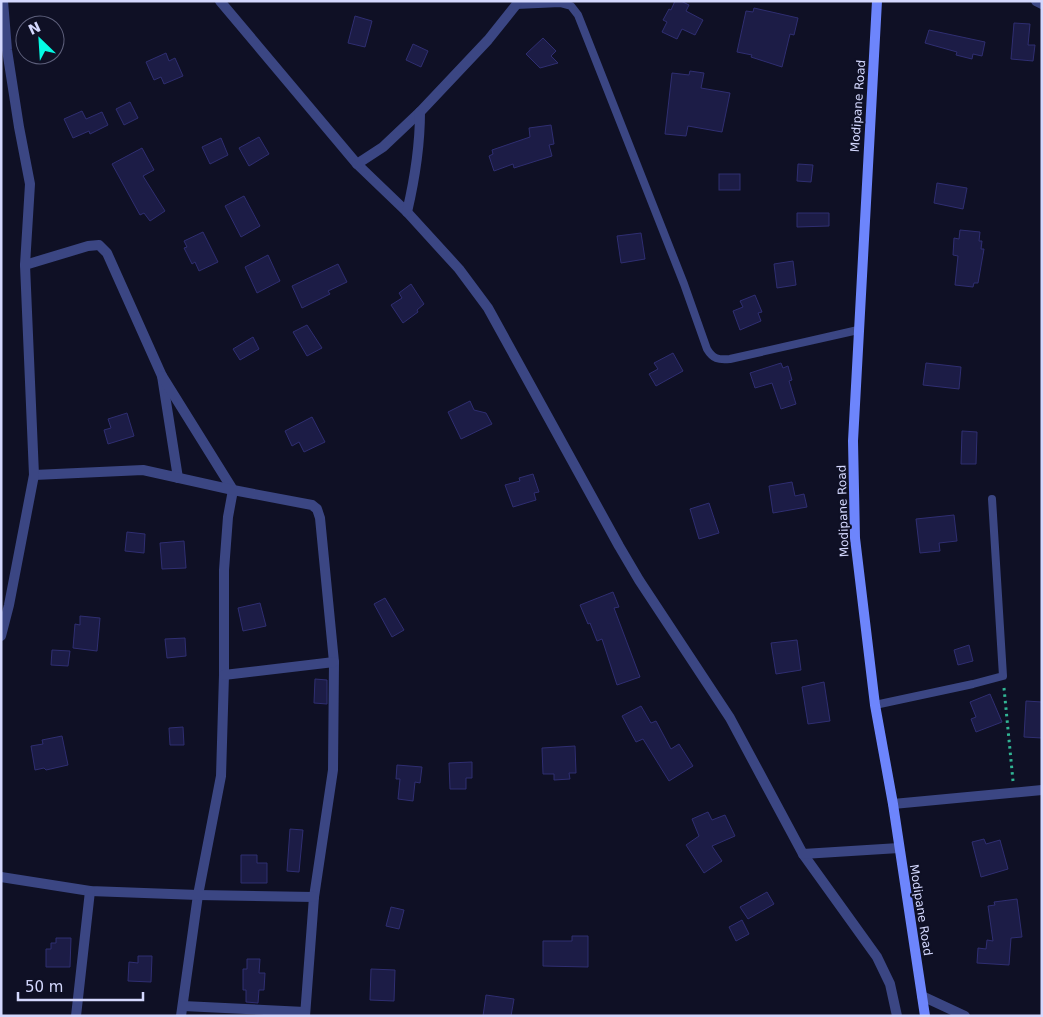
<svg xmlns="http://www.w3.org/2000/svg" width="1043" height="1017" viewBox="0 0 1043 1017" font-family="'DejaVu Sans',sans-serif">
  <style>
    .building { fill: #1c1c46; stroke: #2f2e71 }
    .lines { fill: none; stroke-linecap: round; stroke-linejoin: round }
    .path { stroke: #31b594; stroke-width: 3; stroke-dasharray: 2.5 4; stroke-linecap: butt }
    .service { stroke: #3b4683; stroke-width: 8 }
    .minor { stroke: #3b4683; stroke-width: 10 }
    .secondary { stroke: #6d85fc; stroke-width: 10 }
    .labels { text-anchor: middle; stroke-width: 4; stroke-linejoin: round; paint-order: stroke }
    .street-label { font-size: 12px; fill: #d4d8fe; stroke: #0f1025 }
  </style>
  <rect width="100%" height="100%" fill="#0f1025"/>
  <g class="building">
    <polygon points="675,1 681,1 689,5 686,11 703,20 695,35 682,29 677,39 662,32 667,22 663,20 669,9 671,10"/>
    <polygon points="754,8 798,18 794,35 790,34 782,67 751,57 752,55 737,52 746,11 753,12"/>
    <polygon points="355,16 372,21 365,47 348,43"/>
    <polygon points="1014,23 1030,24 1028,45 1035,45 1033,61 1011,59"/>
    <polygon points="929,30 985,42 982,56 973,54 972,59 956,55 957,52 925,43"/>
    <polygon points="543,38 556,51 551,56 558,63 540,68 526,54"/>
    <polygon points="413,44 428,51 421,67 406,60"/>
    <polygon points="166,53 169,61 175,58 183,76 164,84 161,77 154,80 146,62"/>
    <polygon points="690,71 704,73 701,88 730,93 722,132 688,126 686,136 665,134 672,73 689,75"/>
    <polygon points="130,102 138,118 124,125 116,109"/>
    <polygon points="82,111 86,119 102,112 108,125 90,134 89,131 73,138 64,119"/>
    <polygon points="551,125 554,144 549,145 552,156 514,168 513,164 494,171 489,156 493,154 492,150 530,137 529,128"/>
    <polygon points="259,137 269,154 249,166 239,148"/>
    <polygon points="221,138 228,155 210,164 202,147"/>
    <polygon points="142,148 154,170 143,176 165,211 150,221 144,213 140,215 112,164"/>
    <polygon points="798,164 813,165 811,182 797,181"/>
    <rect x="719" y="174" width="21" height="16"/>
    <polygon points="937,183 967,188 963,209 934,203"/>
    <polygon points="244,196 260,226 241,237 225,206"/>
    <polygon points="797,213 829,213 829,226 797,227"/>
    <polygon points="960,230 980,232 979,241 982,241 981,249 984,249 978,283 974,283 973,287 955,285 958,256 953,255 954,238 959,239"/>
    <polygon points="203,232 218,262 199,271 195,262 192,264 184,248 187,247 184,241"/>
    <polygon points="641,233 645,259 621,263 617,236"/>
    <polygon points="268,255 280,281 257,293 245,267"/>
    <polygon points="793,261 796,285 777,288 774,264"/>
    <polygon points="338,264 347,282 328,291 330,294 302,308 292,286"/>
    <polygon points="411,284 424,304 417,310 418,312 403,323 391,305 402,298 399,293"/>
    <polygon points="755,295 762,312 758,313 761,321 740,330 733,311 743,307 740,301"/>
    <polygon points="307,325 322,348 307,356 293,332"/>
    <polygon points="253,337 259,349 240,360 233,349"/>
    <polygon points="673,353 683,371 656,386 649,374 658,369 654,363"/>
    <polygon points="781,363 783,368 788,366 792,380 789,381 796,404 781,409 772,383 755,388 750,373"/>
    <polygon points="926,363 961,367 959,389 923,385"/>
    <polygon points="470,401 474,410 486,413 492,424 461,439 448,412"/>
    <polygon points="127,413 134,436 108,444 104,430 111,428 108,419"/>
    <polygon points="312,417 325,442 304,452 299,442 292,446 285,431"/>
    <polygon points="962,431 977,432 976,464 961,464"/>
    <polygon points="533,474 539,492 534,493 536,500 513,507 505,485 520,481 519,478"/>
    <polygon points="792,482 795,496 804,494 807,507 773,513 769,486"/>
    <polygon points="709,503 719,533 699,539 690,509"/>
    <polygon points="954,515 957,541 939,543 940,551 920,553 916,519"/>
    <polygon points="127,532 145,534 144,553 125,551"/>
    <polygon points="184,541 186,568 162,569 160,543"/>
    <polygon points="613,592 619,607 614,608 640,677 617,685 602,639 597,641 590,623 588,624 580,605"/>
    <polygon points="385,598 404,630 392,637 374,604"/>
    <polygon points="260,603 266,626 243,631 238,608"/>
    <polygon points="80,616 100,618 97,651 73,648 75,624 80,625"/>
    <polygon points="185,638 186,656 167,658 165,639"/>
    <polygon points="797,640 801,670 776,674 771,643"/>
    <polygon points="969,645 973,661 958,665 954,650"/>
    <polygon points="52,650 70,651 68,666 51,665"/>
    <polygon points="315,679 327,680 327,704 314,703"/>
    <polygon points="824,682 830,721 808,724 802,687"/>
    <polygon points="990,694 1002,722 976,732 971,719 976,717 970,702"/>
    <polygon points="1026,701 1042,702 1042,738 1024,737"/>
    <polygon points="641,706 651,723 656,721 671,749 679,744 693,766 669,781 643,739 636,742 622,716"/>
    <polygon points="183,727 184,745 170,745 169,728"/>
    <polygon points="62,736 68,765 46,770 44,768 35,770 31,746 43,744 42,740"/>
    <polygon points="575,746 576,773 569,773 570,779 554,780 554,774 543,774 542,748"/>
    <polygon points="472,762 472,778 466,778 466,789 450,789 449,763"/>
    <polygon points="397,765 422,767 420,783 415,782 413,801 398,799 400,779 396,779"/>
    <polygon points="708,812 712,820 725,815 735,836 712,846 722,861 704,873 686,845 699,836 692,819"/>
    <polygon points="290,829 303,830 299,872 287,871"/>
    <polygon points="984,839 986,844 1000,840 1008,869 981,877 972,842"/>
    <polygon points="241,855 257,855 257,863 267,863 267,883 241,883"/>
    <polygon points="767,892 774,904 748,919 740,907"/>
    <polygon points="1017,899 1022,937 1011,938 1009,965 977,963 978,948 986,949 987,940 993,941 988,906 995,905 994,902"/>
    <polygon points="391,907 404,910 399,929 386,926"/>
    <polygon points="742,920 749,934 736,941 729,927"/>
    <polygon points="572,936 588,936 588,967 543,966 543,941 572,941"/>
    <polygon points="56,938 71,938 70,967 46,967 46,949 51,949 51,943 56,943"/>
    <polygon points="138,956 152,956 151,982 128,981 129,962 138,963"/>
    <polygon points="247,959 260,959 259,973 265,973 264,990 259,990 258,1003 246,1002 246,990 243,990 243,969 247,969"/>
    <polygon points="371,969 395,970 394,1001 370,1000"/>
    <polygon points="486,995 514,999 511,1016 483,1016"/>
  </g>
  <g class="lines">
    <polyline class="path" points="1004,688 1013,781"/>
    <g class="service">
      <path d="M516,5L560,3L571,6L578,15L684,284L707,349C713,359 718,360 730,359L858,330"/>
      <polyline points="875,705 973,684 1003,676 992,499"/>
    </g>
    <g class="minor">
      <polyline points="220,1 357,164 407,212 459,269 488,308 619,546 639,580 730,718 803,854 877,957 890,984 897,1016"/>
      <polyline points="1036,1 1042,4"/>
      <polyline points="357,164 383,147 420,112"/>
      <path d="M407,212C415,178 420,147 420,112L488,40L516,5L517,1"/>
      <polyline points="25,265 88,246 99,245 107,253 162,376 178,478"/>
      <polyline points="162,376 233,490 228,517 224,570 224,675 221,776 198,895 181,1016"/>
      <polyline points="34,475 143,470 233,490 312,505 317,509 320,518 334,662 333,770 314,897 305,1016"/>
      <polyline points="1,636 9,605 34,475 25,265 30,184 19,127 7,50 3,1"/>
      <polyline points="224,675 334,662"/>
      <polyline points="893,804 1042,790"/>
      <polyline points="803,854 899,848"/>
      <polyline points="1,877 90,891 198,895 314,897"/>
      <polyline points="922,996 965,1016"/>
      <polyline points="183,1006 305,1012"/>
      <polyline points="76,1016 90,891"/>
    </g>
    <polyline class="secondary" points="877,1 853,441 855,538 875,705 893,804 925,1016"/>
  </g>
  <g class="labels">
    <g class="street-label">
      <text transform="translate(858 106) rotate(-86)" y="4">Modipane Road</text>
      <text transform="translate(843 511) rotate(-92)" y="4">Modipane Road</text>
      <text transform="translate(921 910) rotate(81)" y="4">Modipane Road</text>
    </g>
  </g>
  <rect width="1043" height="1017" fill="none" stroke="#d4d8fe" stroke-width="5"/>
  <g transform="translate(40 40) rotate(335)"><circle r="24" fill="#0f1025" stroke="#5e607c"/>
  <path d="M0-4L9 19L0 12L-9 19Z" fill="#04fae4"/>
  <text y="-8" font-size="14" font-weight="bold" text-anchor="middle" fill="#d4d8fe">N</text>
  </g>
  <path d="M18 992v8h125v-8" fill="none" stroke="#d4d8fe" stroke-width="2.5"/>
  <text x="25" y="992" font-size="15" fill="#d4d8fe" stroke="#0f1025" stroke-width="4" paint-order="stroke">50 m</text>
</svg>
